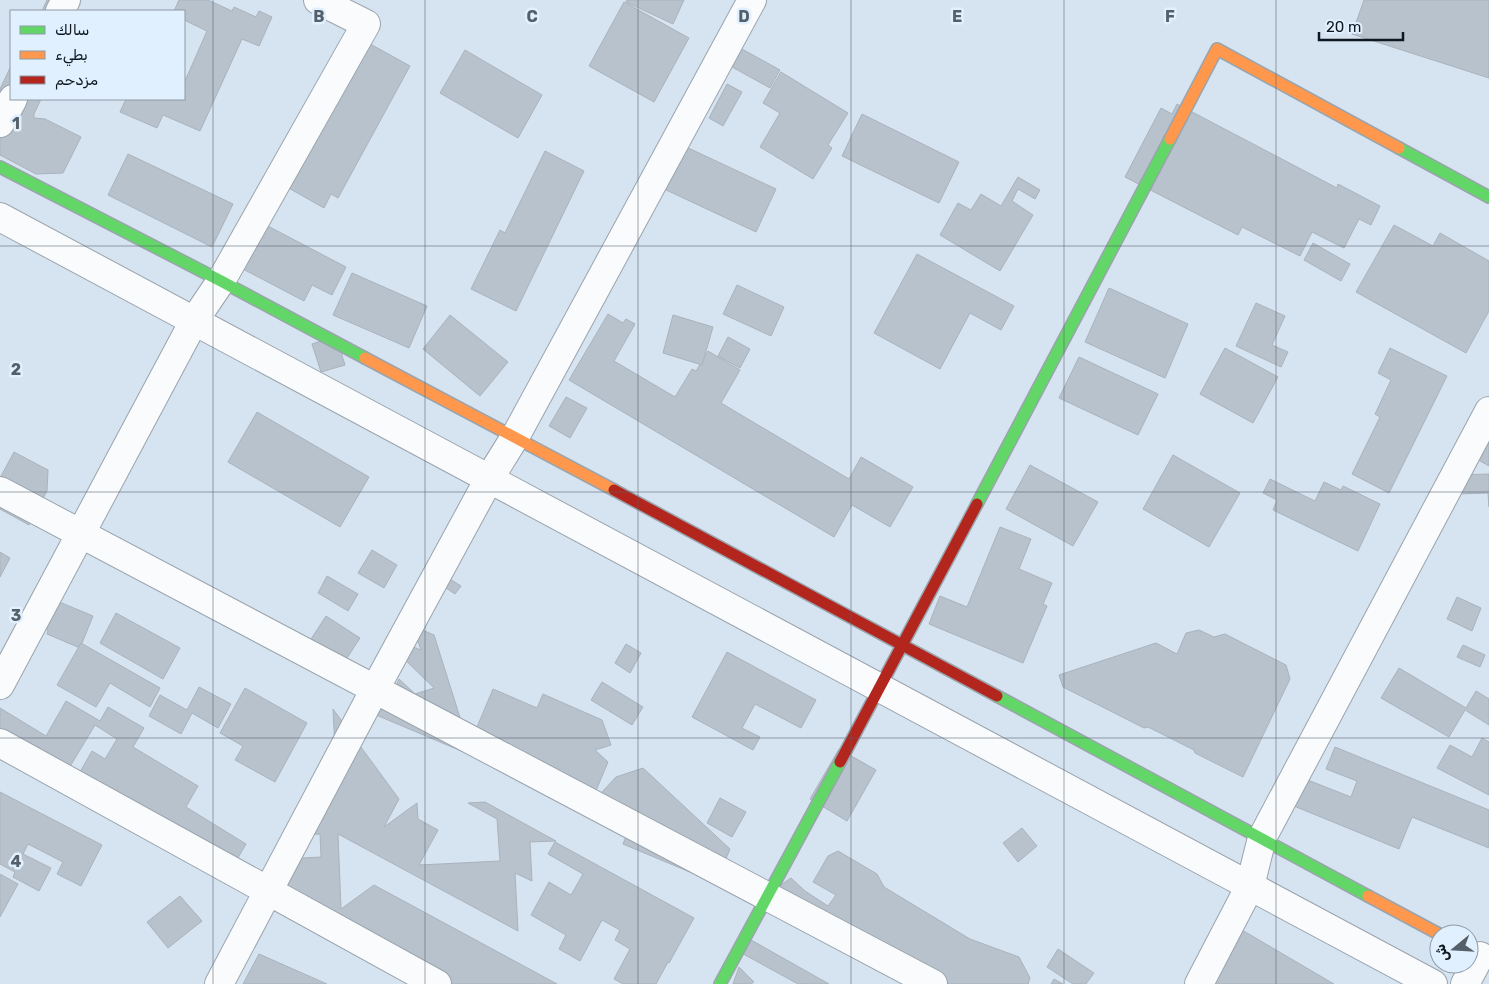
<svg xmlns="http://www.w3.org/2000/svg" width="1489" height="984" viewBox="0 0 1489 984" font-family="Rubik,'Noto Sans Arabic',sans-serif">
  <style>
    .building { fill: #b8c2cc; stroke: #a9b3bd }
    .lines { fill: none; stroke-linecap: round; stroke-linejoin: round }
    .street-casing { stroke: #9aa4ad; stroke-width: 30 }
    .fast-casing { stroke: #9aa4ad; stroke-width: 14 }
    .slow-casing { stroke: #9aa4ad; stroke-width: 14 }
    .jam-casing { stroke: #9aa4ad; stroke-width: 14 }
    .street { stroke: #f9fbfd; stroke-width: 28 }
    .fast { stroke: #63d668; stroke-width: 11 }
    .slow { stroke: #ff974d; stroke-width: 11 }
    .jam { stroke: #b3261e; stroke-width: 11 }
    .grid { fill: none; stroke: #555f69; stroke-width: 1; stroke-opacity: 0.55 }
    .grid-label { font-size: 16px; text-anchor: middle; font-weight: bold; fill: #555f69; stroke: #e1f0fe; stroke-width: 5; stroke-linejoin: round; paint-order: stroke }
  </style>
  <rect width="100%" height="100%" fill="#d6e3f0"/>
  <g class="building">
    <polygon points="47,0 70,11 42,11"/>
    <polygon points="179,0 208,0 232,11 234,7 256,17 259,11 272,17 259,46 242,39 200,131 163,115 157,128 120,112 126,99 184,99 184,81 185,81 207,31 184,20 184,11 174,11"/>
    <polygon points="627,0 684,0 673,24 626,2"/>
    <polygon points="1364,0 1489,0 1489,78 1352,34"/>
    <polygon points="624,2 689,38 654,102 589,66"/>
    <polygon points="363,40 410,66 338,198 331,194 324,208 285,186"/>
    <polygon points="733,44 780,70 770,88 723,62"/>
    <polygon points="465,50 542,95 518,138 440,93"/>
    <polygon points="11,66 11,99 41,99 34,114 34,118 45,119 81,137 63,173 36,174 0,155 0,89"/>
    <polygon points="781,72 848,113 828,145 832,148 813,179 760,147 780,113 763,103"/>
    <polygon points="727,84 742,92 723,126 709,118"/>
    <polygon points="1177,104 1337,188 1338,184 1380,206 1371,225 1359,219 1344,248 1312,232 1300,256 1242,227 1238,235 1125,177 1161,108 1172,114"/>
    <polygon points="862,114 959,162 939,203 842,156"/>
    <polygon points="684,146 776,189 756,232 664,189"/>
    <polygon points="545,151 584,171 516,311 471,289 500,230 505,233"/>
    <polygon points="128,154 233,204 212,247 108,195"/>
    <polygon points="1018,177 1040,190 1035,199 1018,189 1012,201 1033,215 1000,271 940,235 958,203 971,210 981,194 1001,206"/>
    <polygon points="264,224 346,267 332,295 312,285 304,301 241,268"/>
    <polygon points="1394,225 1433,246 1440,233 1489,261 1489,311 1466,353 1356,292"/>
    <polygon points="1313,243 1350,264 1341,281 1304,260"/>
    <polygon points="917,254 1014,306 1001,330 970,313 940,369 874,333"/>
    <polygon points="352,273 427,306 409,348 333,315"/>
    <polygon points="737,285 784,307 771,336 723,314"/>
    <polygon points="1109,288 1188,324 1165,378 1085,342"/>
    <polygon points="1256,303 1285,316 1272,345 1288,352 1281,367 1236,346"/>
    <polygon points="608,314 623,323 626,319 635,324 614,361 675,397 692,369 696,371 708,351 740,370 721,403 849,479 861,457 913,487 890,527 852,505 834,537 569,380"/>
    <polygon points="450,315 508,362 480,396 423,349"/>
    <polygon points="673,315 713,327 702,365 663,353"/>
    <polygon points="336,336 345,365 321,372 312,344"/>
    <polygon points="728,337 750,349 740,368 718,356"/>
    <polygon points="1225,348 1278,377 1253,423 1200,394"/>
    <polygon points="1390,348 1447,376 1389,493 1352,474 1380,417 1375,414 1391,380 1378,373"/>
    <polygon points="1079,357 1158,394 1138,435 1059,398"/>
    <polygon points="566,397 587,408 570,438 549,426"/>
    <polygon points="257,412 369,477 340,527 228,462"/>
    <polygon points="1489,419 1489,466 1461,450"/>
    <polygon points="14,452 48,470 47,491 29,525 0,509 0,478"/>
    <polygon points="1173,455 1240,493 1209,547 1143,509"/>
    <polygon points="1030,465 1098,502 1073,546 1006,509"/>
    <polygon points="1489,474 1489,507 1488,493 1455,494 1455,475"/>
    <polygon points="1270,479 1315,501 1324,482 1341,490 1343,486 1380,504 1358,551 1273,510 1277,500 1263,493"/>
    <polygon points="1000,527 1031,539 1019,569 1052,583 1043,604 1047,606 1023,663 929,624 940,596 967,607"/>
    <polygon points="372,550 397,565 384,588 358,573"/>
    <polygon points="0,552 10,558 0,577"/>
    <polygon points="442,574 461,586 455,594 437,582"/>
    <polygon points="327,576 358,594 348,611 318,593"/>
    <polygon points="45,596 93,616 80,648 47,634 48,630 34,624"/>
    <polygon points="1457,597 1481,608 1472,631 1447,619"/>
    <polygon points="116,613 180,648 163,679 100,643"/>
    <polygon points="326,616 360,638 332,681 298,659"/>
    <polygon points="413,626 434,635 469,746 493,689 537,708 543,694 602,720 611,745 595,750 608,762 590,805 616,777 643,768 730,849 716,883 623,844 636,812 623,816 597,805 588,815 557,786 551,789 362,709 381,688 393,693 399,679 415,694 434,688 396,651 403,643 421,650"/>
    <polygon points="1199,630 1214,637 1225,634 1286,665 1290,679 1243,777 1195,753 1194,750 1148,727 1144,728 1063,687 1059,675 1156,643 1177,654 1186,633"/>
    <polygon points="81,643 160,688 150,707 110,683 96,707 57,685"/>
    <polygon points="626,644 641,653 630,673 615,663"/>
    <polygon points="1463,645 1485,655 1480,667 1457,657"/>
    <polygon points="727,652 816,700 801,728 755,704 742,728 760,737 753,750 692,717"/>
    <polygon points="1399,668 1466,708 1476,691 1489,699 1489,725 1465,710 1449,737 1381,698"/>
    <polygon points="602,682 643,707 632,725 591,700"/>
    <polygon points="199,687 231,704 218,728 192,713 181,734 149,716 160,695 187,710"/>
    <polygon points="245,688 307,723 275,782 235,760 243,746 220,733"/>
    <polygon points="66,701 100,721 108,707 144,728 133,747 198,786 186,807 246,844 228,875 76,779 92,751 105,759 117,739 95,725 57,788 0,745 0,708 46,736"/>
    <polygon points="333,709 399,799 384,827 417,803 418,819 438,830 419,865 500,861 497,819 468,803 485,802 556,841 530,842 532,881 515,873 518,931 338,834 341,909 374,885 557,984 437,984 266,891 283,859 321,857 320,834 287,836 337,790"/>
    <polygon points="1482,738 1489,742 1489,795 1437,768 1450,745 1472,757"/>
    <polygon points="1335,747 1489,810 1489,848 1412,817 1399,849 1289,804 1300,777 1351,797 1357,781 1326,769"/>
    <polygon points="839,749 876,770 847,821 810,799"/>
    <polygon points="0,792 102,845 81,886 57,874 63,862 28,844 23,854 51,868 39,891 13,877 15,872 0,864"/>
    <polygon points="720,798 746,812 732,837 707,823"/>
    <polygon points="1022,828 1037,846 1018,862 1003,843"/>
    <polygon points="555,842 694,918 669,963 668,962 656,984 623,984 614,979 630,949 615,940 620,930 602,920 580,961 559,949 566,935 531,915 549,882 571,895 583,874 548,854"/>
    <polygon points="838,851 877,874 884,887 970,939 1019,957 1030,978 1028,984 912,984 755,902 791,878 805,891 828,906 836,895 813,882 828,856"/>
    <polygon points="0,874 18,884 0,917"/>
    <polygon points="180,896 202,921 168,948 147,922"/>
    <polygon points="1230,923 1334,984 1195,984"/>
    <polygon points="744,936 829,984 798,984 736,950"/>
    <polygon points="1058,949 1094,973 1086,984 1073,984 1047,967"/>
    <polygon points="259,954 327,984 243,984"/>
    <polygon points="739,967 754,982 751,984 733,984"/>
    <polygon points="1054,979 1063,984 1051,984"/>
  </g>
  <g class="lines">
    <defs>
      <g id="street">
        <polyline points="60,11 66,0"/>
        <polyline points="0,123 13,99"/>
        <polyline points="0,217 1433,984"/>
        <polyline points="0,491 933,984"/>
        <polyline points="0,685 194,321 221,281 366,24 318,0"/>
        <polyline points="0,743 437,984"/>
        <polyline points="219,984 375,689 489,479 515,437 752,0"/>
        <polyline points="1199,984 1250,886 1262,838 1489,411"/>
        <polyline points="1465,984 1480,956"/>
      </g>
      <g id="fast">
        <polyline points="1399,148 1489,197"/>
        <polyline points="0,167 221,281 365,358"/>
        <polyline points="977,504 1170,139"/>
        <polyline points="997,696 1368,896"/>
        <polyline points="720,984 840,762"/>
      </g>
      <g id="slow">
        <polyline points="1170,139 1217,49 1399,148"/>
        <polyline points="365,358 614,490"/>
        <polyline points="1368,896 1439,934"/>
      </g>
      <g id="jam">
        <polyline points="614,490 997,696"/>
        <polyline points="840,762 977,504"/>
      </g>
    </defs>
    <use href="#street" class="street-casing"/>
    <use href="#fast" class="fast-casing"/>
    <use href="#slow" class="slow-casing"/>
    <use href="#jam" class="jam-casing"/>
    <use href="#street" class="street"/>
    <use href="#fast" class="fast"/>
    <use href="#slow" class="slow"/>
    <use href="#jam" class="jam"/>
  </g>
  <path class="grid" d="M213,0V984M425,0V984M638,0V984M851,0V984M1064,0V984M1276,0V984M0,246H1489M0,492H1489M0,738H1489"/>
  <g class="grid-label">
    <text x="319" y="22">B</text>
    <text x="532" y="22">C</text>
    <text x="744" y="22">D</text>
    <text x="957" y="22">E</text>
    <text x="1170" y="22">F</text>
    <text x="16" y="129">1</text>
    <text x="16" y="375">2</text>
    <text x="16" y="621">3</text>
    <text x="16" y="867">4</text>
  </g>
  <rect x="10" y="10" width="175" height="90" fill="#e1f0fe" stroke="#8d9aa5"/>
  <rect x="20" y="26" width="25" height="8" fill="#63d668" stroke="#8d9aa5"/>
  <text x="55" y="35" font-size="15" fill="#0f1820">سالك</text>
  <rect x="20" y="51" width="25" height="8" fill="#ff974d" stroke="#8d9aa5"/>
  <text x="55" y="60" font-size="15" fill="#0f1820">بطيء</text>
  <rect x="20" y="76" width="25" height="8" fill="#b3261e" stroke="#8d9aa5"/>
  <text x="55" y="85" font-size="15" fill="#0f1820">مزدحم</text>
  <g transform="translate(1454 949) rotate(252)"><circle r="24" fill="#e1f0fe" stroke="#8d9aa5"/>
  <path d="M0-4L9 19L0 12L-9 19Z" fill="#555f69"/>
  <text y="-8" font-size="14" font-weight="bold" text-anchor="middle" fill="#0f1820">ش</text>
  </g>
  <path d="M1319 32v8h84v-8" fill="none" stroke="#0f1820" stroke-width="2.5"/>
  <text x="1326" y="32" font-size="15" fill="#0f1820" stroke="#e1f0fe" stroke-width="4" paint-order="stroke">20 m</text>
</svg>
